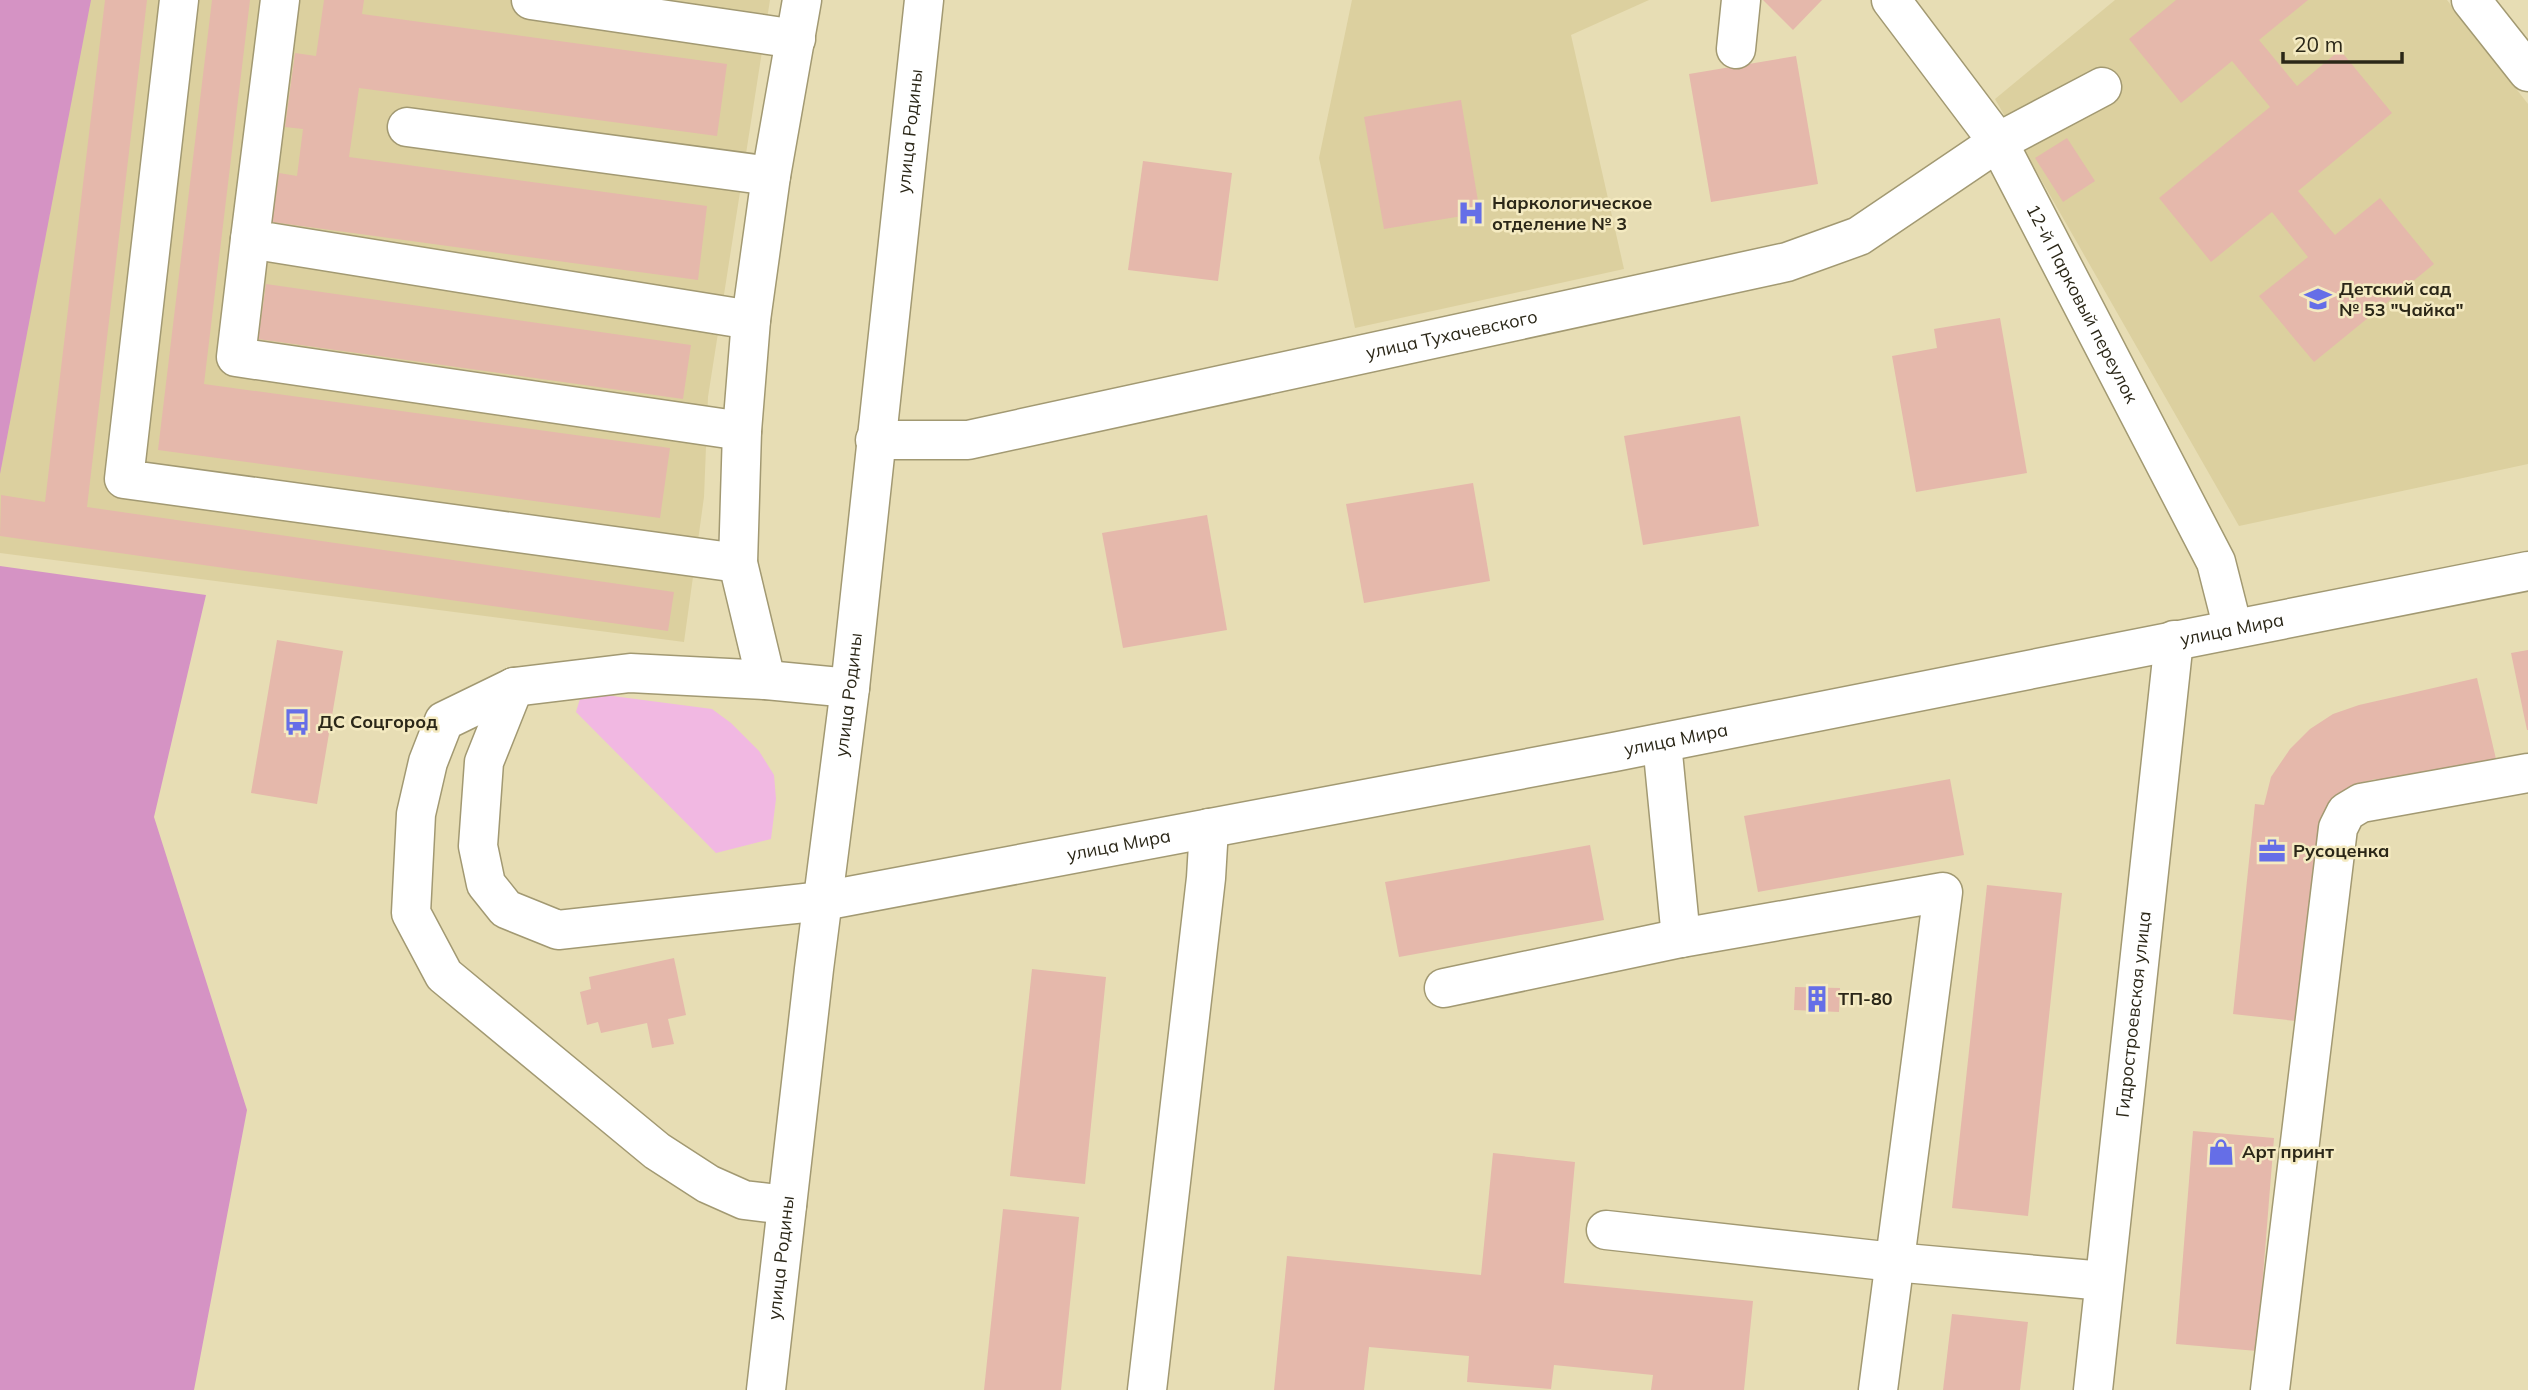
<svg xmlns="http://www.w3.org/2000/svg" width="2528" height="1390" viewBox="0 0 2528 1390" font-family="Mulish,sans-serif">
  <style>
    .built { fill: #dcd09f }
    .green { fill: #f1b8e2 }
    .forest { fill: #d593c4 }
    .building { fill: #e5b8ab }
    .lines { fill: none; stroke-linecap: round; stroke-linejoin: round }
    .minor-casing { stroke: #a29972; stroke-width: 41 }
    .major-casing { stroke: #a29972; stroke-width: 41 }
    .minor { stroke: #fff; stroke-width: 38 }
    .major { stroke: #fff; stroke-width: 38 }
    .labels { text-anchor: middle; stroke-width: 5; stroke-linejoin: round; paint-order: stroke }
    .street-label { font-size: 18px; fill: #2b2718; stroke: #f4eac1 }
    .poi-label { font-size: 18px; font-weight: bold; fill: #2b2718; stroke: #f4eac1; text-anchor: start }
  </style>
  <rect width="100%" height="100%" fill="#e7ddb4"/>
  <g class="built">
    <polygon points="77,0 770,0 708,397 704,497 684,642 0,553 0,398"/>
    <polygon points="1352,0 1649,0 1571,35 1624,269 1355,328 1319,158"/>
    <polygon points="2115,0 2447,0 2528,104 2528,464 2239,526 1995,99"/>
  </g>
  <polygon class="green" points="582,692 712,709 731,723 759,751 774,775 776,799 771,839 716,853 576,712"/>
  <g class="forest">
    <polygon points="0,0 91,0 0,474"/>
    <polygon points="0,566 206,595 154,817 247,1110 194,1390 0,1390"/>
  </g>
  <g class="building">
    <polygon points="105,0 147,0 87,507 674,592 668,631 0,536 1,495 45,502"/>
    <polygon points="212,0 250,0 204,384 670,448 660,518 158,450"/>
    <polygon points="324,0 364,0 362,14 727,64 717,136 359,88 349,157 707,206 698,280 272,222 279,173 297,176 303,129 285,127 295,53 316,56"/>
    <polygon points="1763,0 1822,0 1793,30"/>
    <polygon points="2176,0 2308,0 2259,40 2297,86 2340,50 2392,113 2298,191 2335,235 2380,198 2434,264 2314,362 2259,296 2308,257 2272,212 2211,262 2159,198 2270,107 2232,61 2181,103 2129,39"/>
    <polygon points="1796,56 1818,184 1711,202 1689,74"/>
    <polygon points="1461,100 1480,213 1384,229 1364,117"/>
    <polygon points="2067,138 2095,181 2063,202 2035,158"/>
    <polygon points="1143,161 1232,173 1218,281 1128,270"/>
    <polygon points="266,284 691,345 683,399 258,339"/>
    <polygon points="2000,318 2027,473 1916,492 1892,356 1937,348 1934,329"/>
    <polygon points="1740,416 1759,526 1643,545 1624,436"/>
    <polygon points="1473,483 1490,581 1364,603 1346,504"/>
    <polygon points="1207,515 1227,630 1123,648 1102,533"/>
    <polygon points="277,640 343,651 317,804 251,793"/>
    <polygon points="2528,650 2528,730 2527,730 2511,653"/>
    <polygon points="2477,678 2496,759 2377,785 2376,779 2359,783 2340,795 2305,1022 2233,1014 2255,804 2264,805 2271,777 2290,749 2310,729 2333,714 2359,705"/>
    <polygon points="1950,779 1964,855 1758,892 1744,816"/>
    <polygon points="1590,845 1604,920 1399,957 1385,882"/>
    <polygon points="1987,885 2062,893 2028,1216 1952,1208"/>
    <polygon points="674,958 686,1015 668,1019 674,1044 652,1048 647,1023 601,1033 598,1022 587,1025 580,992 591,989 589,977"/>
    <polygon points="1032,969 1106,977 1085,1184 1010,1176"/>
    <polygon points="1795,987 1840,988 1839,1012 1794,1010"/>
    <polygon points="2193,1131 2274,1138 2257,1351 2176,1344"/>
    <polygon points="1493,1153 1575,1162 1564,1283 1753,1301 1744,1390 1651,1390 1653,1375 1554,1365 1551,1389 1467,1382 1469,1356 1369,1347 1364,1390 1274,1390 1287,1256 1481,1275"/>
    <polygon points="1003,1209 1079,1217 1061,1390 984,1390"/>
    <polygon points="1952,1314 2028,1322 2020,1390 1943,1390"/>
  </g>
  <g class="lines">
    <defs>
      <g id="minor">
        <polyline points="179,0 124,479 738,563"/>
        <polyline points="280,0 250,239 751,320"/>
        <polyline points="531,0 796,39"/>
        <path id="s1" d="M1891,0L1998,142L2216,562L2233,629"/>
        <polyline points="2471,0 2528,72"/>
        <polyline points="1736,49 1741,0"/>
        <polyline points="407,127 771,176"/>
        <polyline points="250,239 236,357 742,431"/>
        <path id="s2" d="M875,440H968L1787,262L1859,236L1998,142L2102,87"/>
        <polyline points="766,680 738,563 742,431 751,320 771,176 802,0"/>
        <polyline points="514,687 484,762 478,846 486,884 506,909 558,930 823,901"/>
        <polyline points="1662,743 1681,938 1943,892 1878,1390"/>
        <polyline points="1444,988 1681,938"/>
        <polyline points="787,1205 744,1200 708,1184 657,1151 444,975 411,913 416,814 428,762 444,721 514,687 630,673 766,680 850,688"/>
        <polyline points="1606,1230 1894,1262 2104,1281"/>
        <polyline points="1147,1390 1206,878 1209,828"/>
        <path id="s3" d="M2093,1390L2174,640"/>
        <polyline points="2270,1390 2338,828 2346,812 2361,803 2528,773"/>
      </g>
      <g id="major">
        <path id="s4" d="M823,901L1614,752L2528,571"/>
        <path id="s5" d="M766,1390L814,969L850,688L924,0"/>
      </g>
    </defs>
    <use href="#minor" class="minor-casing"/>
    <use href="#major" class="major-casing"/>
    <use href="#minor" class="minor"/>
    <use href="#major" class="major"/>
  </g>
  <defs>
    <symbol id="hospital-bare" viewBox="-9 -9 18 18"><path d="M-5-5h3v3.5h4V-5h3V5h-3V1.5h-4V5h-3Z" fill="#656ee7" stroke="#f4eac1" stroke-width="2.5" paint-order="stroke"/></symbol>
    <symbol id="school-bare" viewBox="-9 -9 18 18"><path d="M0-5L7-2L0 1L-7-2ZM-4 1L0 2.5L4 1V4Q0 6-4 4Z" fill="#656ee7" stroke="#f4eac1" stroke-width="2.5" paint-order="stroke"/></symbol>
    <symbol id="bus-bare" viewBox="-9 -9 18 18"><path d="M-5-6H5V4H4V6H2V4H-2V6H-4V4H-5ZM-3.5-4V0h7V-4ZM-3.5 1.2v1.5H-2V1.2ZM2 1.2v1.5H3.5V1.2Z" fill="#656ee7" stroke="#f4eac1" stroke-width="2.5" paint-order="stroke"/></symbol>
    <symbol id="office-bare" viewBox="-9 -9 18 18"><path d="M-6-3h4V-5.5h4V-3h4V5H-6ZM-1-4.5V-3h2v-1.5ZM-6 0V1H6V0Z" fill="#656ee7" stroke="#f4eac1" stroke-width="2.5" paint-order="stroke"/></symbol>
    <symbol id="building-bare" viewBox="-9 -9 18 18"><path d="M-4-6H4V6H1V3H-1V6H-4ZM-2.5-4.3h1.7v1.8h-1.7ZM.8-4.3h1.7v1.8H.8ZM-2.5-1h1.7V.8h-1.7ZM.8-1h1.7V.8H.8Z" fill="#656ee7" stroke="#f4eac1" stroke-width="2.5" paint-order="stroke"/></symbol>
    <symbol id="shop-bare" viewBox="-9 -9 18 18"><path d="M-5-2.5h2.3a2.7 3.5 0 0 1 5.4 0H5L5.5 6h-11ZM-1.5-2.5h3a1.5 2.3 0 0 0-3 0Z" fill="#656ee7" stroke="#f4eac1" stroke-width="2.5" paint-order="stroke"/></symbol>
  </defs>
  <g fill-rule="evenodd">
    <use href="#hospital-bare" x="1452" y="194" width="38" height="38"/>
    <use href="#school-bare" x="2299" y="280" width="38" height="38"/>
    <use href="#bus-bare" x="278" y="703" width="38" height="38"/>
    <use href="#office-bare" x="2253" y="832" width="38" height="38"/>
    <use href="#building-bare" x="1798" y="980" width="38" height="38"/>
    <use href="#shop-bare" x="2202" y="1133" width="38" height="38"/>
  </g>
  <g class="labels">
    <g class="street-label">
      <text dy="6" stroke="none"><textPath href="#s5" startOffset="1267">улица Родины</textPath></text>
      <text dy="6" stroke="none"><textPath href="#s1" startOffset="360">12-й Парковый переулок</textPath></text>
      <text dy="6" stroke="none"><textPath href="#s2" startOffset="588">улица Тухачевского</textPath></text>
      <text dy="6" stroke="none"><textPath href="#s4" startOffset="1435">улица Мира</textPath></text>
      <text dy="6" stroke="none"><textPath href="#s5" startOffset="700">улица Родины</textPath></text>
      <text dy="6" stroke="none"><textPath href="#s4" startOffset="868">улица Мира</textPath></text>
      <text dy="6" stroke="none"><textPath href="#s4" startOffset="301">улица Мира</textPath></text>
      <text dy="6" stroke="none"><textPath href="#s3" startOffset="378">Гидростроевская улица</textPath></text>
      <text dy="6" stroke="none"><textPath href="#s5" startOffset="133">улица Родины</textPath></text>
    </g>
    <g class="poi-label">
      <text x="1492" y="209">Наркологическое<tspan x="1492" dy="21">отделение № 3</tspan></text>
      <text x="2339" y="295">Детский сад<tspan x="2339" dy="21">№ 53 "Чайка"</tspan></text>
      <text x="318" y="728">ДС Соцгород</text>
      <text x="2293" y="857">Русоценка</text>
      <text x="1838" y="1005">ТП-80</text>
      <text x="2242" y="1158">Арт принт</text>
    </g>
  </g>
  <path d="M2283 52v10h119v-10" fill="none" stroke="#2b2718" stroke-width="3.5"/>
  <text x="2294" y="52" font-size="21" fill="#2b2718" stroke="#f4eac1" stroke-width="5" paint-order="stroke">20 m</text>
</svg>
